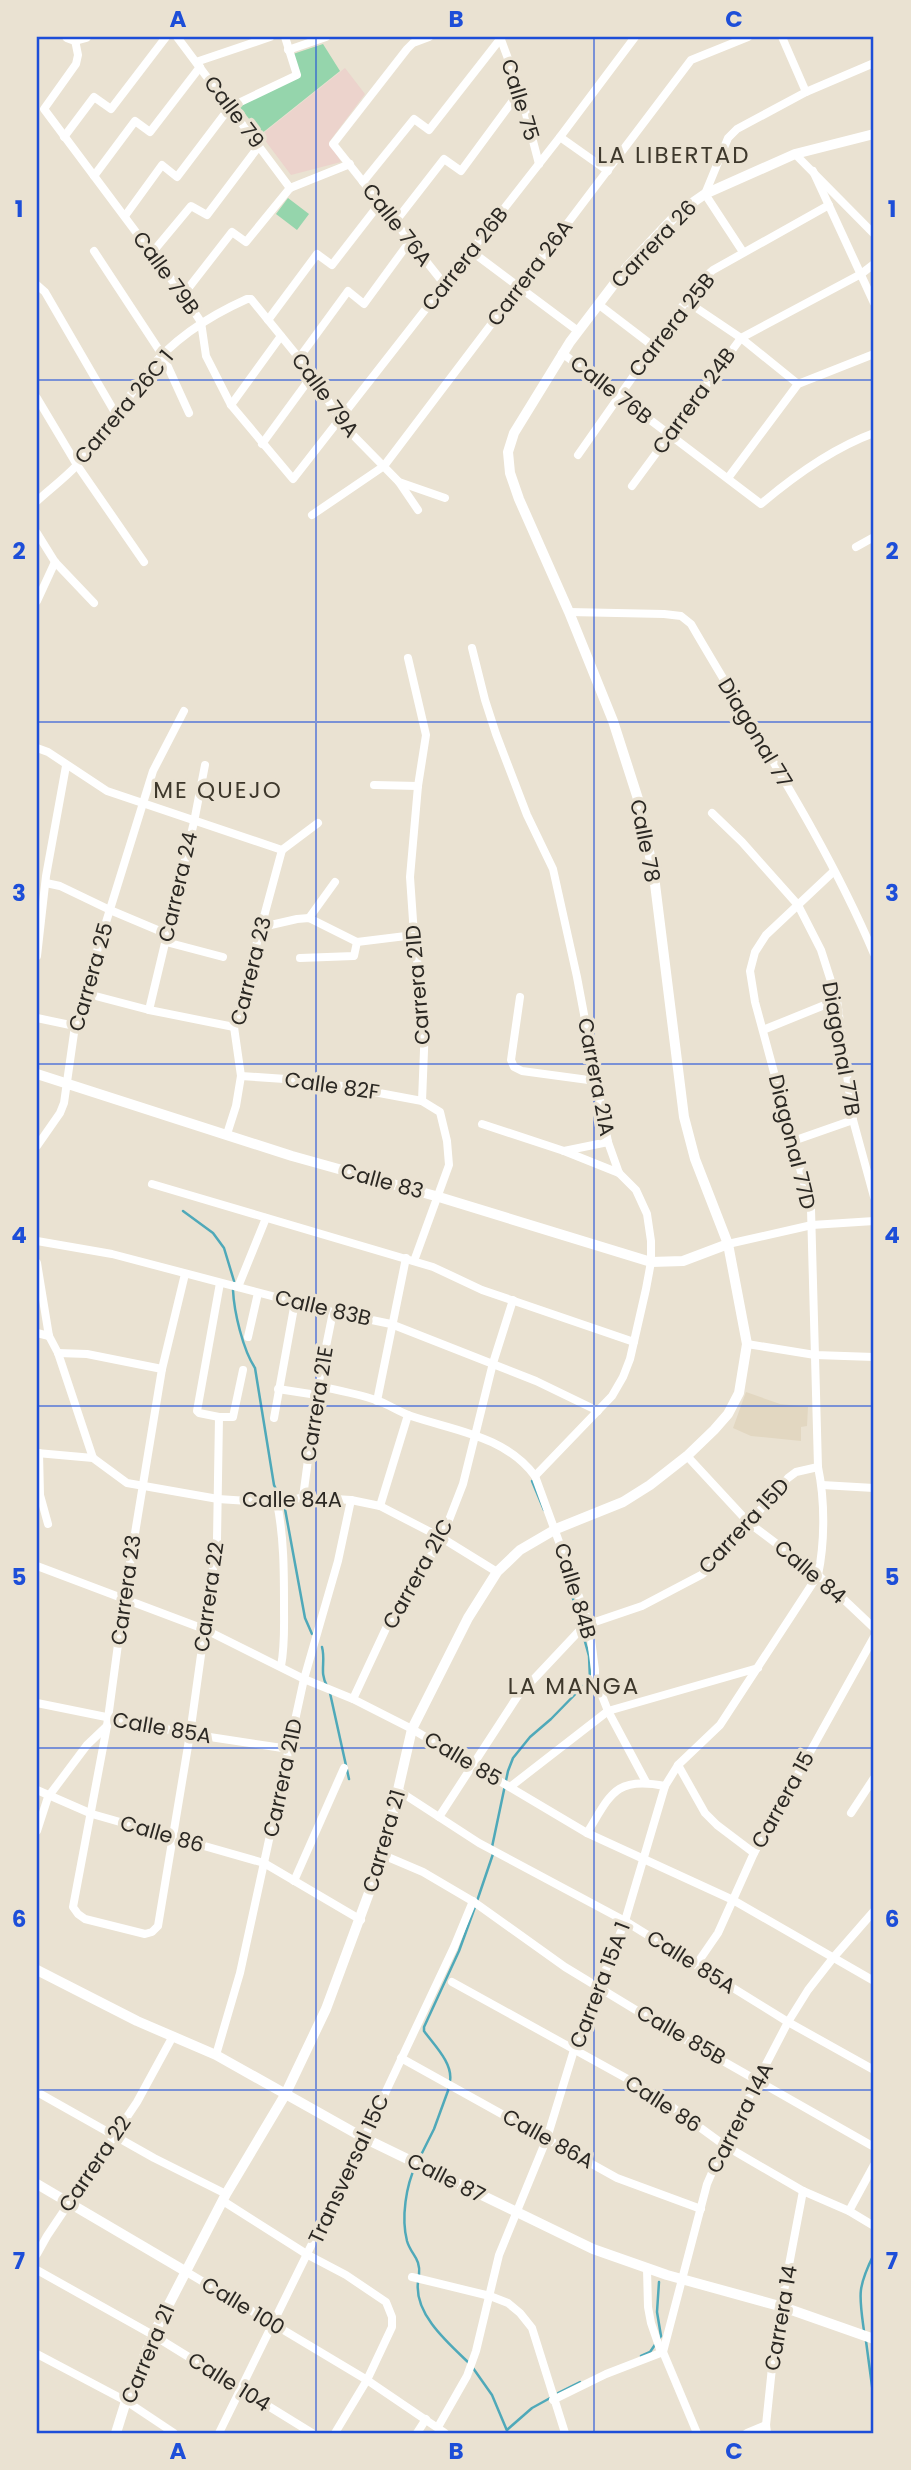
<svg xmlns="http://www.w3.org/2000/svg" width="911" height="2470" viewBox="0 0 911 2470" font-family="Poppins,sans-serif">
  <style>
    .built { fill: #e2d7c1 }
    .education { fill: #ecd3cc }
    .green { fill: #95d5ac }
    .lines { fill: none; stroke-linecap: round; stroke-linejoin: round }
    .stream { stroke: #4fa9b9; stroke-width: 2.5 }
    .minor { stroke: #fff; stroke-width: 8 }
    .tertiary { stroke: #fff; stroke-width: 10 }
    .grid { fill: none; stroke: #1d4ed8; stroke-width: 2; stroke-opacity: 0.55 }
    .labels { text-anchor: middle; stroke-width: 7; stroke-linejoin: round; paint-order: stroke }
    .street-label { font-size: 21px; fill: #2b2823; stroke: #eae2d2 }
    .neighbourhood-label { font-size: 23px; letter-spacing: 2px; fill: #3e382c; stroke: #eae2d2 }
    .neatline { fill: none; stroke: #1d4ed8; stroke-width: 2.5 }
    .grid-label { font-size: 23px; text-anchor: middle; font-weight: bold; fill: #1d4ed8 }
  </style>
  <rect width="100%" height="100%" fill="#eae2d2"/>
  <polygon class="built" points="746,1392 780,1404 808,1407 807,1426 801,1427 801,1441 751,1436 733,1428"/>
  <polygon class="education" points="345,68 365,94 329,142 341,162 291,175 261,135"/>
  <g class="green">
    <polygon points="323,44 340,71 261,134 239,106 300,77 293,54"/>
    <polygon points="288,198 309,214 297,230 276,214"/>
  </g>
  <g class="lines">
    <g class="stream">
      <polyline points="183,1211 213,1233 224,1248 234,1281"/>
      <path d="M233,1290C234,1312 243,1350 255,1368L274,1485L281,1500"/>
      <polyline points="532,1481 544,1510"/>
      <polyline points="285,1509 305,1618 312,1634"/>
      <path d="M322,1647C326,1662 319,1672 327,1686"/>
      <polyline points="330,1693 349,1779"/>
      <polyline points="492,1847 508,1771 513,1758 530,1737 551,1719 590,1679 589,1656 565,1570"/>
      <polyline points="477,1901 493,1854"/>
      <path d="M450,2081C453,2063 434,2045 424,2031V2027L459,1951L475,1907"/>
      <polyline points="419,2159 434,2129 449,2088"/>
      <path d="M416,2165C406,2185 401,2218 407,2241C411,2255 421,2258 419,2275"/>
      <path d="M418,2282C414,2314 448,2343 469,2363"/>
      <path d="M864,2331C859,2295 857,2288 874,2254"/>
      <polyline points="866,2341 874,2401"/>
      <polyline points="641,2356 650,2352 661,2336 657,2312 659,2282"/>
      <polyline points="473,2368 492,2395 508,2433"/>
      <polyline points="558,2393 580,2382"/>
      <polyline points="508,2429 532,2408 552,2397"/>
    </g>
    <g class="minor">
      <polyline points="177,37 290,188"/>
      <polyline points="429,37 413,43 407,49 333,144 445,285"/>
      <polyline points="500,37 520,91 539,164"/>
      <polyline points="782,37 806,92"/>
      <polyline points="75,40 78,55 76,64 44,109 183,295 201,322 206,356 231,405 293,479 560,137 635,37"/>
      <polyline points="288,50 326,37"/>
      <polyline points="196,62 270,37"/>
      <polyline points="64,137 94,97 111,109 166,37"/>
      <polyline points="560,137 608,171"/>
      <polyline points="795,154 874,234"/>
      <polyline points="813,171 874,303"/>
      <polyline points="94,176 135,121 150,132 200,67"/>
      <polyline points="363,182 414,119 429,130 501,38"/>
      <polyline points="290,188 350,164"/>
      <polyline points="125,216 162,165 177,177 230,107 297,75 285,37"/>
      <polyline points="395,222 444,159 461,171 520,91"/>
      <polyline points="94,251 163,356 189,413"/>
      <polyline points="471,251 578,331"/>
      <polyline points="743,252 705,194 728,138 737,129 806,92 874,63"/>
      <polyline points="151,254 191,206 207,215 259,146"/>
      <polyline points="37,285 45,292 117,416"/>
      <polyline points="183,295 232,232 246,242 290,188"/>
      <polyline points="686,301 741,338 798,384"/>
      <polyline points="598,304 653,346"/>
      <polyline points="268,320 317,254 332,265 380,203"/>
      <path d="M562,353L761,504C794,476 833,448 874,433"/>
      <polyline points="299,358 348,291 364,304 410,241"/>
      <polyline points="37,398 77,465 144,562"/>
      <polyline points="231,405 281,336"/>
      <polyline points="262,444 311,377"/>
      <polyline points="578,455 700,281 713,270 829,205"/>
      <polyline points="728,478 798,384 874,354"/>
      <polyline points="399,482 418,510"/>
      <polyline points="632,486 741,338 861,274 874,264"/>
      <path d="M37,501C50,489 65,478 77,465C104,436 124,402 148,371C174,338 209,316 247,299H251L299,358L348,430L399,482L445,498"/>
      <polyline points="312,515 384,466 691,60 748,37"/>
      <polyline points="37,533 55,562 94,603"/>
      <polyline points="856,547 874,537"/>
      <polyline points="37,601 55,562"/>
      <path d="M569,612L664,614L681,616L691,624C754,733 825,838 874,954"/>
      <polyline points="472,648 485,700 496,734 527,815 553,869 577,977 608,1142 619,1173 636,1190 647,1214 651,1241 651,1262 646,1289 630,1359 623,1377 612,1396 535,1476"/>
      <polyline points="408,658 426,735 418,786 410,877 414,935 425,1025 422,1101 440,1112 447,1141 449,1165 414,1261"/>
      <polyline points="37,748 48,752 107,791 282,850"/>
      <polyline points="374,785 418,786"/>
      <polyline points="712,813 742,842 798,905 821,950 837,1000 853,1120 874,1197"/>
      <polyline points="282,850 318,823"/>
      <polyline points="46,883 60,886 110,910 167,934"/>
      <polyline points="309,918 335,882"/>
      <polyline points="262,927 297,919 309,918 357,942 414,935"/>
      <polyline points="166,942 223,957"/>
      <polyline points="37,956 46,876 66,766"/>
      <polyline points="300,958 354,956 357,942"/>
      <polyline points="84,993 149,1010 234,1027"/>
      <polyline points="520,997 511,1060 514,1067 522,1071 596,1081"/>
      <polyline points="149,1010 194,822 205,765"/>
      <polyline points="37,1018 75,1026"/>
      <polyline points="763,1030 837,1000"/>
      <polyline points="241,1076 315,1081 422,1101"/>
      <polyline points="482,1124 564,1151 619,1173"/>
      <polyline points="227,1134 236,1106 241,1076 234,1027 282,850"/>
      <polyline points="793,1141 853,1120"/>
      <polyline points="37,1146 60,1113 64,1103 75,1026 84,993 153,771 184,711"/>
      <polyline points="564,1151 608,1142"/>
      <polyline points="152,1184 433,1267 482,1290 634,1342"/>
      <polyline points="37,1241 112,1254 333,1312 391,1324 536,1381 598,1411"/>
      <polyline points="728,1244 812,1225 874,1221"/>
      <polyline points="37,1263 49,1336 58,1353 93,1458"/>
      <polyline points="185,1274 162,1369 124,1600 107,1726 73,1907 78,1914 85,1919 145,1934 152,1932 158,1926 190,1734 217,1540 219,1417"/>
      <polyline points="220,1283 197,1411 199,1413 219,1417 233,1417 243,1370"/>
      <polyline points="238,1287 266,1218"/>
      <polyline points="37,1333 49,1336"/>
      <polyline points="248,1337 258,1293"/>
      <polyline points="747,1344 815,1355 874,1357"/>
      <polyline points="58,1353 87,1354 162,1369"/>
      <path d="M318,1386C337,1390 358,1394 376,1400C388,1404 399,1412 411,1416C456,1431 505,1436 535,1476L589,1624L595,1670V1678L608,1711L646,1782"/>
      <polyline points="278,1389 317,1395"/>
      <polyline points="377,1401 406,1258"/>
      <polyline points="274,1418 295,1302"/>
      <polyline points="37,1453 93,1458 127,1483 218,1499 281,1503 303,1497 351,1500 380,1506 442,1538 497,1572"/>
      <polyline points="39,1453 40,1495 48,1524"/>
      <polyline points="687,1456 749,1523 818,1575 874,1628"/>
      <polyline points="822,1485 874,1488"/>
      <polyline points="303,1497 318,1386 333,1312"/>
      <path d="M277,1503C284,1537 284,1572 284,1606C284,1627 285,1646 281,1666"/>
      <polyline points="380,1506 408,1415"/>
      <polyline points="37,1566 204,1629 304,1679 353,1699 412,1729 587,1833 733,1900 874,1981"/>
      <polyline points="353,1699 389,1622 442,1538 463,1484 493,1363 513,1300"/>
      <polyline points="37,1703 190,1734 289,1749"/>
      <polyline points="678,1765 705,1813 717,1825 754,1853"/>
      <polyline points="510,1787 608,1711 758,1668"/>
      <polyline points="37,1790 92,1814 264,1863 361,1920"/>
      <polyline points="399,1791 479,1843 625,1921 788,2022 874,2070"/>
      <polyline points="851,1813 874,1778"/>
      <polyline points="439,1817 517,1697 580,1630 589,1624 642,1606 701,1575 709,1569 788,1478 796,1472 818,1467"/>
      <polyline points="37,1831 48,1797 87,1745 107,1726"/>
      <path d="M587,1833C611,1794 615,1776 665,1786"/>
      <polyline points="383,1855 423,1872 474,1902 565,1967 672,2032 874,2147"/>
      <polyline points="294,1881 344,1768"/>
      <polyline points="696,1965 718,1933 754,1853 874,1637"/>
      <polyline points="452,1982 653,2093 724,2145 803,2191 849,2211 874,2226"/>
      <polyline points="216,2055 240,1973 304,1679 338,1561 351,1500"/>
      <polyline points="401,2058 617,2178 701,2209"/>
      <polyline points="37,2092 154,2158 226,2194"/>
      <polyline points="223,2201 308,2255 346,2275 386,2302 392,2317 392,2327 367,2380 335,2433"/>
      <polyline points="849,2211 874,2165"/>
      <polyline points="37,2254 47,2236 137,2102 173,2036"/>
      <polyline points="647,2269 648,2307 651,2323 661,2352"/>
      <polyline points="37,2270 153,2335 312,2433"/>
      <polyline points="185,2271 367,2380 445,2433"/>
      <polyline points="412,2277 490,2296 508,2303 520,2313 532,2328 565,2433"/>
      <polyline points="663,2352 707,2184 724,2145 788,2022 808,1990 833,1958 874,1911"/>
      <polyline points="663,2352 697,2433"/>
      <polyline points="37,2354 126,2401 174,2433"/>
      <polyline points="553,2400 606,2374 663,2352"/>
      <path d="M438,2427L467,2376L476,2351L499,2255L547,2138L574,2050L625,1921L665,1786L678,1765L720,1725L818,1575C825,1542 825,1500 818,1467L811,1209L755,1002L750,971L755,952L766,935L834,871"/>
      <polyline points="219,2433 364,2138 454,1947 473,1901"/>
      <polyline points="417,2433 426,2419"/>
      <polyline points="747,2433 766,2425"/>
      <polyline points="767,2433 766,2425 775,2339 803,2191"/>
    </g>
    <g class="tertiary">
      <polyline points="67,37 75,40 86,37"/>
      <polyline points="37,1074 292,1156 439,1197 651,1262 683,1261 728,1244"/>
      <polyline points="37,1970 137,2021 216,2055 364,2138 593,2249 667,2275 783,2307 874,2339"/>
      <polyline points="37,2184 185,2271"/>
      <polyline points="116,2433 126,2401 153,2335 226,2194 285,2095 326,2009 383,1855 412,1729 468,1618 497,1572 520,1550 556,1529 623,1502 650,1485 687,1456 714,1430 728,1414 739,1393 747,1344 728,1244 695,1159 684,1117 654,876 639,802 613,721 569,612 519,499 510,473 508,452 514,433 570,342 627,267 679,212 705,194 795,154 874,134"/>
    </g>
  </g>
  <path class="grid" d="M316,37V2433M594,37V2433M37,380H874M37,722H874M37,1064H874M37,1406H874M37,1748H874M37,2090H874"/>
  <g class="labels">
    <g class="street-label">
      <text transform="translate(520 100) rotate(73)" y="7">Calle 75</text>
      <text transform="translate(234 112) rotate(53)" y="7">Calle 79</text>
      <text transform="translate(397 225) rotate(52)" y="7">Calle 76A</text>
      <text transform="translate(654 244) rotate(-46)" y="7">Carrera 26</text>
      <text transform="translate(465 259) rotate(-52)" y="7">Carrera 26B</text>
      <text transform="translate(166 273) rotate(54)" y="7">Calle 79B</text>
      <text transform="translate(530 273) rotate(-53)" y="7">Carrera 26A</text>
      <text transform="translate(672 325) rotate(-52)" y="7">Carrera 25B</text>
      <text transform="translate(611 390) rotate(38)" y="7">Calle 76B</text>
      <text transform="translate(325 395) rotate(54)" y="7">Calle 79A</text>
      <text transform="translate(694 401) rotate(-54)" y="7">Carrera 24B</text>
      <text transform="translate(124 407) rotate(-50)" y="7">Carrera 26C 1</text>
      <text transform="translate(755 733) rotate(59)" y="7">Diagonal 77</text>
      <text transform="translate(645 841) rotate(79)" y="7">Calle 78</text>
      <text transform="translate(178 887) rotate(-77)" y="7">Carrera 24</text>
      <text transform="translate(251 971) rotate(-76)" y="7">Carrera 23</text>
      <text transform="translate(91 977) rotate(-74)" y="7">Carrera 25</text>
      <text transform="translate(418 985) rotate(-95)" y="7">Carrera 21D</text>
      <text transform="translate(841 1049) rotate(80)" y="7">Diagonal 77B</text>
      <text transform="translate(596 1077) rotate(79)" y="7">Carrera 21A</text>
      <text transform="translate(332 1086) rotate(8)" y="7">Calle 82F</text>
      <text transform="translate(792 1142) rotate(76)" y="7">Diagonal 77D</text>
      <text transform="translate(382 1181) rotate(15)" y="7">Calle 83</text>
      <text transform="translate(323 1308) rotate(13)" y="7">Calle 83B</text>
      <text transform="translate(317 1404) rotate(-81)" y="7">Carrera 21E</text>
      <text x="292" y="1507">Calle 84A</text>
      <text transform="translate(744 1526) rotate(-47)" y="7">Carrera 15D</text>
      <text transform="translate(810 1572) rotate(40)" y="7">Calle 84</text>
      <text transform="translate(418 1574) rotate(-61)" y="7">Carrera 21C</text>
      <text transform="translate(126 1590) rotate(-82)" y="7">Carrera 23</text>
      <text transform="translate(575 1591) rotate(73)" y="7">Calle 84B</text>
      <text transform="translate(209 1597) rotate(-82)" y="7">Carrera 22</text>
      <text transform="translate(162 1728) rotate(10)" y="7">Calle 85A</text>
      <text transform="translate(463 1759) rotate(31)" y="7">Calle 85</text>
      <text transform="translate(283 1778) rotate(-78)" y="7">Carrera 21D</text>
      <text transform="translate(783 1800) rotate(-61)" y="7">Carrera 15</text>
      <text transform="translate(162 1834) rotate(16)" y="7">Calle 86</text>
      <text transform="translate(384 1841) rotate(-74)" y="7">Carrera 21</text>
      <text transform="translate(691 1962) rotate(32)" y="7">Calle 85A</text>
      <text transform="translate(600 1985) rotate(-69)" y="7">Carrera 15A 1</text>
      <text transform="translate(681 2035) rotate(30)" y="7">Calle 85B</text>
      <text transform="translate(663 2104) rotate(33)" y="7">Calle 86</text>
      <text transform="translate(740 2118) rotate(-63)" y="7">Carrera 14A</text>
      <text transform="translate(548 2139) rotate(29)" y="7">Calle 86A</text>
      <text transform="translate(95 2164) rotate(-56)" y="7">Carrera 22</text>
      <text transform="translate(349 2169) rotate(-65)" y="7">Transversal 15C</text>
      <text transform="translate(446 2178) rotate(27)" y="7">Calle 87</text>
      <text transform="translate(243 2306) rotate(31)" y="7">Calle 100</text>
      <text transform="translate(781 2318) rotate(-80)" y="7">Carrera 14</text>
      <text transform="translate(148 2354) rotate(-67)" y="7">Carrera 21</text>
      <text transform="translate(229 2382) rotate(32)" y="7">Calle 104</text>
    </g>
    <g class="neighbourhood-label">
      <text x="674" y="163">LA LIBERTAD</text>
      <text x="218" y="798">ME QUEJO</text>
      <text x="574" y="1694">LA MANGA</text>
    </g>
  </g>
  <rect width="911" height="2470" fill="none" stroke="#eae2d2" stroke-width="77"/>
  <rect x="38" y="38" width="834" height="2394" class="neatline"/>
  <g class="grid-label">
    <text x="178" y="27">A</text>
    <text x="456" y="27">B</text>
    <text x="734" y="27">C</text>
    <text x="19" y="217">1</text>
    <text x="892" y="217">1</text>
    <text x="19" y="559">2</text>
    <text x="892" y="559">2</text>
    <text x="19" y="901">3</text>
    <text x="892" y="901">3</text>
    <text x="19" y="1243">4</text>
    <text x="892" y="1243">4</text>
    <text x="19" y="1585">5</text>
    <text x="892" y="1585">5</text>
    <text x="19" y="1927">6</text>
    <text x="892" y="1927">6</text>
    <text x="19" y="2269">7</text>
    <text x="892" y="2269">7</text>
    <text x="178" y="2459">A</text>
    <text x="456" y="2459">B</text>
    <text x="734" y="2459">C</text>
  </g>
</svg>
